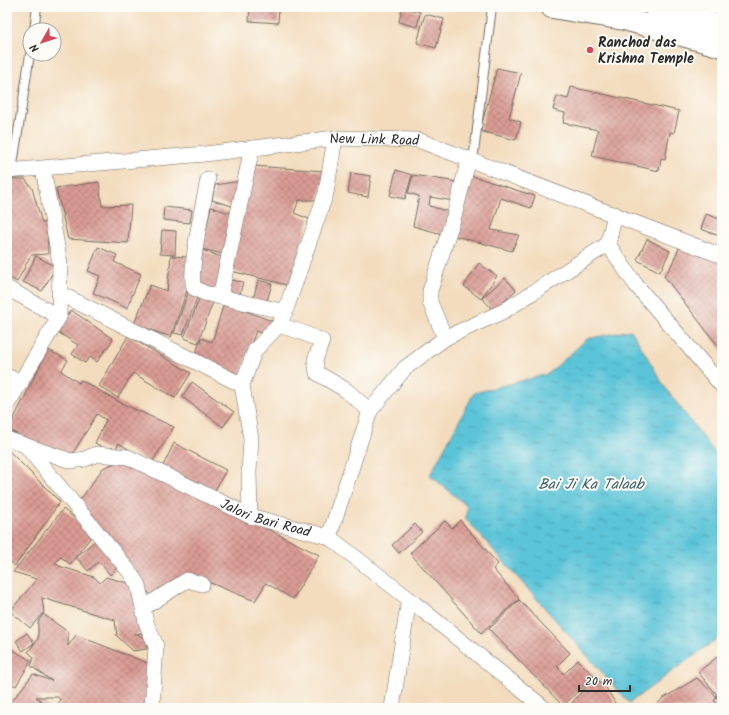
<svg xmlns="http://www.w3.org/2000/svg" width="729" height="715" viewBox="0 0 729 715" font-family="Kalam,sans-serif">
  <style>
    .water { fill: url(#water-ripples); stroke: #447882 }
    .building { fill: url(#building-cross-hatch) }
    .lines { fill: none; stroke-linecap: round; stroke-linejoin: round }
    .lane-casing { stroke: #71695e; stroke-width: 10 }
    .street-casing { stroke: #71695e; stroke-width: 16 }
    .primary-casing { stroke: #71695e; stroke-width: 24 }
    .lane { stroke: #fff; stroke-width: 8 }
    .street { stroke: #fff; stroke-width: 15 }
    .primary { stroke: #fff; stroke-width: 22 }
    .poi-dot { fill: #d1495b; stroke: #fdfcf7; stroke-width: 1.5 }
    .labels { text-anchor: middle; stroke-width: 4; stroke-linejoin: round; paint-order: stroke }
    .poi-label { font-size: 14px; font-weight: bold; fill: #2b2b2b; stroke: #fdfcf7; text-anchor: start }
    .street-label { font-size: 14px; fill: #2b2b2b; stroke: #fdfcf7 }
    .water-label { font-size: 15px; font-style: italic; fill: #3c6168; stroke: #fdfcf7 }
  </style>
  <defs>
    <pattern id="water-ripples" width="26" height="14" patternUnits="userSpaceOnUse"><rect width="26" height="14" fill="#5cc4d8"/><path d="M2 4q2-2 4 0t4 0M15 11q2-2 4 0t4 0" fill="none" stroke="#4c9faf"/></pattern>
    <pattern id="building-cross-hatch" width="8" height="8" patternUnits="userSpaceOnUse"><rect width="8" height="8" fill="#da9c94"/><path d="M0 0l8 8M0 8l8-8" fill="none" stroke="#b17f79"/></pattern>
  </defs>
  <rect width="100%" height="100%" fill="#fdfcf7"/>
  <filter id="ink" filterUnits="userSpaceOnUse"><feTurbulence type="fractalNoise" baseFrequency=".025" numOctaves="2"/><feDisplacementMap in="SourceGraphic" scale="8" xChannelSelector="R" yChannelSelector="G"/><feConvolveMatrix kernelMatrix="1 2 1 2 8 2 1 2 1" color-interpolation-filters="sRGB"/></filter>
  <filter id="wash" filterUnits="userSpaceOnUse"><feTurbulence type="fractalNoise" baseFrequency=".012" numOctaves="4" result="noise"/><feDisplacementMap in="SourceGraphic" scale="16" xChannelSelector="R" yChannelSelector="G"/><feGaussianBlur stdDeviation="0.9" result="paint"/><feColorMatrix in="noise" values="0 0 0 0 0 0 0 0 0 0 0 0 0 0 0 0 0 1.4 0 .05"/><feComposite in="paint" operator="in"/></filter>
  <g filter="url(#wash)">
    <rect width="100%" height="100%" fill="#f3dcbd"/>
    <polygon class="water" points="631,330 666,389 722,462 722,635 629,703 466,519 467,506 430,475 474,393 548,374 587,339"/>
    <g id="blocks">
      <g class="building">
        <polygon points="250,7 279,7 278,23 249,21"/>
        <polygon points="402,7 420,12 417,27 399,22"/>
        <polygon points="425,14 444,19 436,48 417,43"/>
        <polygon points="497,68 521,73 509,118 521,122 516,140 480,131"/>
        <polygon points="571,87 679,111 674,133 670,132 665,159 661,158 659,171 592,156 598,130 563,123 565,113 553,110 557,96 568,99"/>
        <polygon points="253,166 325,171 318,200 299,200 294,213 309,219 291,286 231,271"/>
        <polygon points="396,170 412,175 405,199 390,196"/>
        <polygon points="351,173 371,176 368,197 348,193"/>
        <polygon points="413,175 457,182 454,201 430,197 429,206 450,212 442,234 413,226 419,196 408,193"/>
        <polygon points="472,176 535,196 531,208 501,198 491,230 519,235 512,251 451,235"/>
        <polygon points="7,179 25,179 32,188 42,223 47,223 48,254 31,255 17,282 7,276 7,240 10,235 7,233"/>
        <polygon points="241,181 235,207 212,200 215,185"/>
        <polygon points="99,182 102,206 131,205 128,243 68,239 56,188"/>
        <polygon points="164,207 192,210 190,223 163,220"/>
        <polygon points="211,207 233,214 226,255 202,249"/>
        <polygon points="706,214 722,220 722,237 701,229"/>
        <polygon points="162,230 176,231 175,255 160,254"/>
        <polygon points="647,239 670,251 660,272 637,260"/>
        <polygon points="681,244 722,263 722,351 664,276 670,268"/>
        <polygon points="98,247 117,255 114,262 141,274 127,308 93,293 100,276 88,271"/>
        <polygon points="202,250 225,258 219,293 194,285"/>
        <polygon points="36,256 56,267 42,291 23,282"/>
        <polygon points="171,256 189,257 188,287 171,337 134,324 150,285 167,291"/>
        <polygon points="479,263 497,276 481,299 464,286"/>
        <polygon points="505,278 516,290 494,311 482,298"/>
        <polygon points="231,280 243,282 239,298 227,295"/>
        <polygon points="258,280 272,284 266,304 253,300"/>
        <polygon points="189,290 198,295 183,335 174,333"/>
        <polygon points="201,294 214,299 198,343 184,338"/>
        <polygon points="224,303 272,321 267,335 256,331 240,376 194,359 201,338 212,342"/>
        <polygon points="71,310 113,339 97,362 90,357 85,363 72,354 78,345 56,331"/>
        <polygon points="128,336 191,373 175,398 133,373 118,398 99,386"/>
        <polygon points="48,350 68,360 61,371 79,383 81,380 121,403 174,427 151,464 119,443 114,453 95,443 106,420 97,414 70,458 8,430"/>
        <polygon points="192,382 234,412 223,427 182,397"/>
        <polygon points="174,443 226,470 213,494 162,468"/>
        <polygon points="7,449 60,502 15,566 7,559"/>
        <polygon points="120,461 172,481 319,555 293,599 266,583 255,601 188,574 153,598 93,525 78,503 103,468"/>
        <polygon points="63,509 94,533 70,564 61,557 55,563 59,566 94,577 100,583 106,577 138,586 143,633 135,634 145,638 147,649 133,651 117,636 115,620 42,598 44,612 30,628 10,611 37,579 13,572"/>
        <polygon points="460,520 498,564 493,569 519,599 481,633 410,553 445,521 452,528"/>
        <polygon points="415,524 422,532 399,553 392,545"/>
        <polygon points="97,539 120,565 110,575 99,561 88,571 76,557"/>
        <polygon points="519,600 570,653 557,666 564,674 578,660 594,676 563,706 489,629"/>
        <polygon points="7,602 12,603 7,615"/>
        <polygon points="43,614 68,632 68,646 76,635 150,664 151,708 57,708 60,699 57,697 36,697 50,708 7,708 7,694 13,700 33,674 52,681 31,666 34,657 28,652 38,639 38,622"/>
        <polygon points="27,633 34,643 23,651 16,641"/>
        <polygon points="7,646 31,661 16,686 7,681"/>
        <polygon points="722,653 722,701 698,672"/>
        <polygon points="594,677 605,686 618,708 573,708 570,705"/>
        <polygon points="697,678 717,697 714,701 722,708 654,708 662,699"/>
      </g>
    </g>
  </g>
  <g filter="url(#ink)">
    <use href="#blocks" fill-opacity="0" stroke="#71695e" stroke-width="1"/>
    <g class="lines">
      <defs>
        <g id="lane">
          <polyline points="34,30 37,7"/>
          <polyline points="473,161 492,7"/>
          <polyline points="12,171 30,54"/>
        </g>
        <g id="street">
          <path id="s1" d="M7,171L205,154L335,138L418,140L722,256"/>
          <path d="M208,179C204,201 188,271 194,288L204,293L285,312"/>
          <polyline points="615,214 608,244 636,285 722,386"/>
          <polyline points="7,288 59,317"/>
          <polyline points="59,293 242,385"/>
          <polyline points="220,297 252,148"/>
          <polyline points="279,325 301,332 322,341 315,360 317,373 346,390 370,411 329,537"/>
          <polyline points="445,338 430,302 430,291 454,216 469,159"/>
          <polyline points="7,376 21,383"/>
          <polyline points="7,405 59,317 60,263 43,169"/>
          <polyline points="370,411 405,368 445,338 504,311 608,244"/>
          <path id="s2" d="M7,439L71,461L85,459L97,454L128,457L250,516L329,537L409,599L392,708"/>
          <polyline points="26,446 129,571 138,585 146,622 156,646 152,708"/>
          <polyline points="250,516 249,472 251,439 242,385 255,350 279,325 285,312 326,193 335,138"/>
          <polyline points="409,599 544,708"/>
          <polyline points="143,608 187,580 202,584"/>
        </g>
        <g id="primary">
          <polyline points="552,7 624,19 722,46"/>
          <polyline points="655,7 722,26"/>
        </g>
      </defs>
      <use href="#lane" class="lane-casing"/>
      <use href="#street" class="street-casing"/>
      <use href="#primary" class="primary-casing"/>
      <use href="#lane" class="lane"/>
      <use href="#street" class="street"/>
      <use href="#primary" class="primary"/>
    </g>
  </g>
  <circle class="poi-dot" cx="590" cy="50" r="4"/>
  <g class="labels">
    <g class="poi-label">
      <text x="598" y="47">Ranchod das<tspan x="598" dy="16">Krishna Temple</tspan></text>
    </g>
    <g class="street-label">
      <text dy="5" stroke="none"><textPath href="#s1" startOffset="369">New Link Road</textPath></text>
      <text dy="5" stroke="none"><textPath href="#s2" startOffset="277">Jalori Bari Road</textPath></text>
    </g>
    <g class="water-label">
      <text x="591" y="489">Bai Ji Ka Talaab</text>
    </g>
  </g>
  <rect width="729" height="715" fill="none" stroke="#fdfcf7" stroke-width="24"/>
  <g transform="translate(42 42) rotate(231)"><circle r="19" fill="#fdfcf7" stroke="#a9a8a5"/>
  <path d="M0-3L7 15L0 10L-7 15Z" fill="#d1495b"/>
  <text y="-6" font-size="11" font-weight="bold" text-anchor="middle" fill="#2b2b2b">N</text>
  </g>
  <path d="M579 685v6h51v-6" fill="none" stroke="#2b2b2b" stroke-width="2"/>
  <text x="585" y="685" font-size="12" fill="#2b2b2b" stroke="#fdfcf7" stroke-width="3" paint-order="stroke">20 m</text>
</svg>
